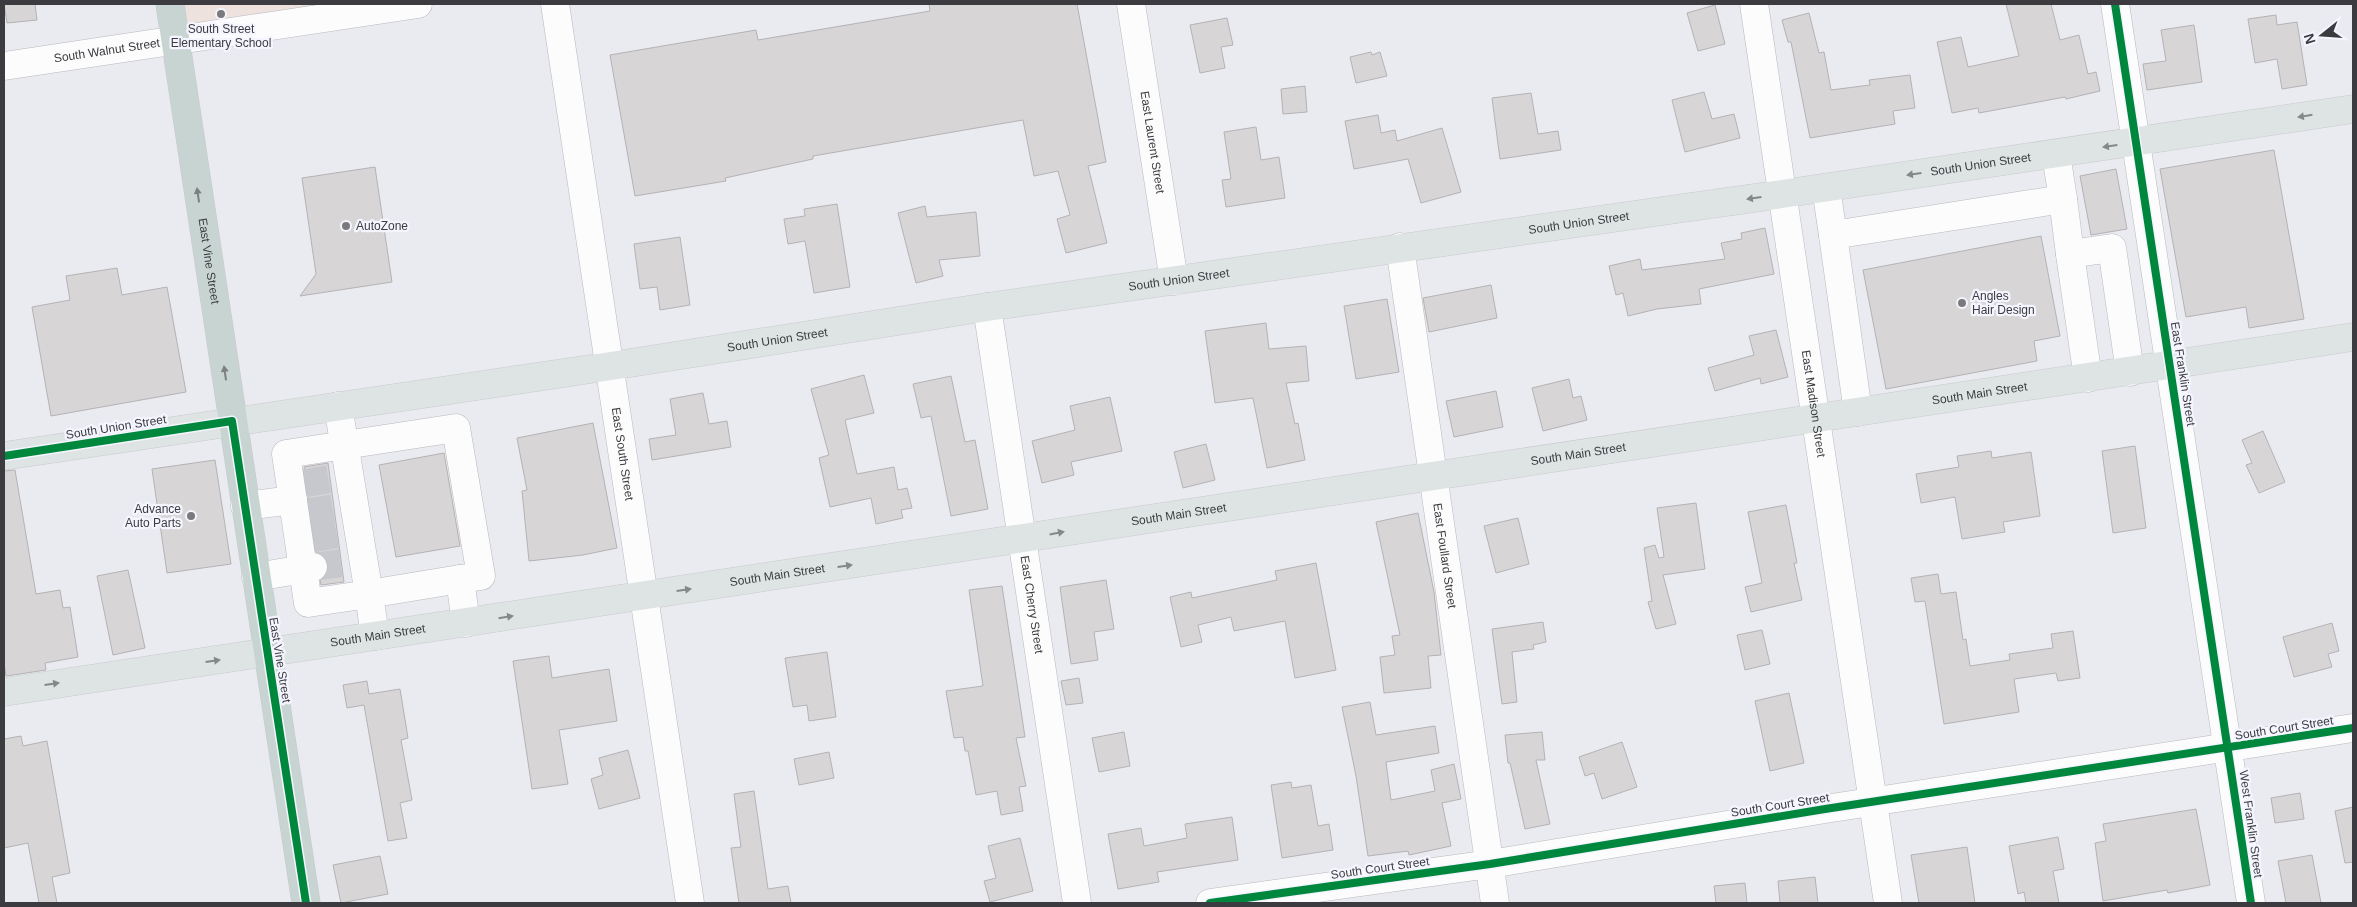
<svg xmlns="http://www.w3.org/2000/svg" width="2357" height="907" viewBox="0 0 2357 907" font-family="Helvetica,sans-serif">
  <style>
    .education { fill: #eee2de }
    .building { fill: #d7d5d6; stroke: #b4b2b4 }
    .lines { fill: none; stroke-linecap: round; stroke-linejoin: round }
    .minor-tunnel { stroke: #c7c8ce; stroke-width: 28; stroke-dasharray: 28 14; stroke-linecap: butt }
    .minor-casing { stroke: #b8b9bd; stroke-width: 29 }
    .major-casing { stroke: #c9c9cd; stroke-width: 29 }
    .highway-casing { stroke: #c9c9cd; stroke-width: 29 }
    .minor { stroke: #fcfcfd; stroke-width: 28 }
    .major { stroke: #dde4e3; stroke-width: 28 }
    .highway { stroke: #c8d4d1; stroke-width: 28 }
    .cycleway-casing { stroke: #f5f5ff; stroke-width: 11 }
    .cycleway { stroke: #00873e; stroke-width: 8 }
    .oneway { fill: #848889 }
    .oneway2 { fill: #7b8081 }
    .poi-dot { fill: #79797e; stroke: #f5f5ff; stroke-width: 2 }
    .labels { text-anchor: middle; stroke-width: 4.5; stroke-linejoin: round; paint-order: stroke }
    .poi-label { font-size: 12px; fill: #3c3c40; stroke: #f5f5ff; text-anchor: start }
    .street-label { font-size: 12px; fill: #3c3c40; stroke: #f5f5ff }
  </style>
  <rect width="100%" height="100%" fill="#eaebf1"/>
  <polygon class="education" points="185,4 323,4 188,24"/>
  <g class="building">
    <polygon points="4,4 35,4 37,20 7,23"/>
    <polygon points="929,4 1077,4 1106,162 1088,166 1107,243 1066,253 1057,219 1070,215 1058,171 1034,176 1023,120 813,156 813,159 725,178 726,181 635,196 610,55 756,30 758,40 930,11"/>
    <polygon points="2006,4 2051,4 2060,40 2079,35 2088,74 2096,72 2100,91 2066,99 2065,97 1979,113 1978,108 1952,113 1937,42 1961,37 1968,67 2019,56"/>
    <polygon points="1715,5 1725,44 1698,51 1687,13"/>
    <polygon points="1809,13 1819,53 1824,52 1831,90 1870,85 1869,80 1910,75 1915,108 1893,111 1895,124 1810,138 1791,42 1788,42 1782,20"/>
    <polygon points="2276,15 2277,25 2297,22 2307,85 2282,89 2277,59 2255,63 2248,19"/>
    <polygon points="1227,18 1233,45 1221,47 1225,68 1200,73 1190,25"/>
    <polygon points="2194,25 2202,82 2147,90 2143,64 2166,61 2161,30"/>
    <polygon points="1371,52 1372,55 1380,52 1387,76 1356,83 1350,57"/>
    <polygon points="1305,86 1307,112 1283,114 1281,89"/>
    <polygon points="1704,92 1712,119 1734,114 1740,138 1685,152 1672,100"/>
    <polygon points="1531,93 1538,134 1558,131 1561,150 1500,159 1492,98"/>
    <polygon points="1378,115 1381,133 1395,130 1397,141 1442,128 1461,192 1421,203 1408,159 1354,169 1345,121"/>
    <polygon points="1256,127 1261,160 1279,157 1285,198 1226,207 1222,180 1231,179 1224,132"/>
    <polygon points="2274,150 2304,319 2249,328 2246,307 2186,317 2160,169"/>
    <polygon points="375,167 392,282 300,296 316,274 302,178"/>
    <polygon points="2116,169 2127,229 2091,235 2080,176"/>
    <polygon points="837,204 850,287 814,293 805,241 788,244 784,219 805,216 804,209"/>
    <polygon points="925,206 927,217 976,212 980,256 939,260 943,276 916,283 898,213"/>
    <polygon points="1765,228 1774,274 1699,289 1701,304 1657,309 1628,316 1623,293 1616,295 1609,266 1640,259 1642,270 1725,259 1721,243 1742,239 1741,233"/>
    <polygon points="2041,236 2060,336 2034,341 2037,361 1886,389 1863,270"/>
    <polygon points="680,237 690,305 660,310 657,287 640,289 634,244"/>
    <polygon points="117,268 122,295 167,287 186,392 51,416 32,307 70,300 66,276"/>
    <polygon points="1491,285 1497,318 1429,332 1423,298"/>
    <polygon points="1387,299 1399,372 1356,379 1344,306"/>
    <polygon points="1266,323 1269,349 1306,346 1309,381 1286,383 1295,424 1298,423 1305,460 1267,468 1253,398 1215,403 1205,331"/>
    <polygon points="1776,330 1788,377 1761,384 1760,378 1715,391 1708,368 1754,355 1749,336"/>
    <polygon points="864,375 874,413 845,420 857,474 894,467 898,490 907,488 912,508 901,510 903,518 876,524 871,498 830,507 819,458 829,455 811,389"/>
    <polygon points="951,376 965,442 975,440 988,509 951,516 931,416 921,418 913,384"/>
    <polygon points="1569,379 1573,398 1581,396 1587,420 1543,431 1532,388"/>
    <polygon points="1496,391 1503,427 1454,437 1446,401"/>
    <polygon points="703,393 709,424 727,421 731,447 652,460 649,439 676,435 670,399"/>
    <polygon points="1110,397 1122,451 1071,462 1074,475 1042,483 1032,441 1075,430 1070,406"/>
    <polygon points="593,423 617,548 583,555 529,561 522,491 527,490 517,438"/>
    <polygon points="2263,431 2285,482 2259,493 2246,465 2252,463 2242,440"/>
    <polygon points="1206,444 1215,480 1183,488 1174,452"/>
    <polygon points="2135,446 2146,528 2113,533 2102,451"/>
    <polygon points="1991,451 1992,458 2031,452 2040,516 2003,522 2005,532 1962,539 1955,497 1921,503 1916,474 1959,467 1957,456"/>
    <polygon points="444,453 460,546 396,557 379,465"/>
    <polygon points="215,460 231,564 167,573 152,469"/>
    <polygon points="328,463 344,582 321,585 320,580 328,572 328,564 324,556 316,552 304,467"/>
    <polygon points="15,470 36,594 60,590 63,608 70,607 78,657 45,663 46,670 6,676 4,663 4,471"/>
    <polygon points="1696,503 1705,569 1663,575 1676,624 1656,629 1648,602 1652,601 1644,548 1655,545 1659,558 1664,557 1657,508"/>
    <polygon points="1786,505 1797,563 1794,563 1802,600 1751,612 1745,587 1762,583 1748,512"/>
    <polygon points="1418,513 1434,592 1441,655 1428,656 1431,688 1384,693 1380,657 1395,655 1392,636 1400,635 1376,522"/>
    <polygon points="1518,518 1529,564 1496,573 1484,526"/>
    <polygon points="1316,563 1336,670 1295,678 1285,621 1234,631 1231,617 1198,625 1202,642 1181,647 1170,597 1191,592 1192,598 1277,580 1275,571"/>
    <polygon points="128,570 145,648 113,655 97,576"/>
    <polygon points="1938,574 1941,594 1956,592 1963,640 1966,639 1970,666 2010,660 2009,654 2053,648 2051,634 2073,631 2080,678 2058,681 2056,673 2014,679 2019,712 1944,724 1925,601 1915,602 1911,578"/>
    <polygon points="1106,580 1114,629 1094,632 1098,660 1071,664 1060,587"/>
    <polygon points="1002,586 1025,737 1016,738 1026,786 1019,787 1023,811 1001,815 997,791 976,795 968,751 965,751 963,737 954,738 946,691 983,686 969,590"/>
    <polygon points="1543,622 1546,642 1533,645 1534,649 1512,652 1517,702 1502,704 1492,629"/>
    <polygon points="2332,623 2339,651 2328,654 2332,667 2294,677 2283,637"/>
    <polygon points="1762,630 1770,664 1745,670 1737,635"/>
    <polygon points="827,652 836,717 809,721 807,705 793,707 785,658"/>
    <polygon points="549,656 552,678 609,669 617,721 559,730 568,784 532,789 513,661"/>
    <polygon points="1079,678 1083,703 1066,705 1061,681"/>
    <polygon points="367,681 369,694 400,689 408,738 401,740 412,800 400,803 407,838 388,841 364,705 347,708 343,685"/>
    <polygon points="1789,693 1804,763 1770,771 1755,701"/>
    <polygon points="1370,702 1376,735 1435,726 1439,753 1386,762 1391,800 1435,791 1431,770 1454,764 1461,799 1442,803 1451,846 1409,855 1408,851 1368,856 1356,776 1342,707"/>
    <polygon points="1124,732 1130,766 1099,772 1092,738"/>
    <polygon points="1542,732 1545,760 1536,760 1550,824 1525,829 1510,763 1508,763 1505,735"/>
    <polygon points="21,736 23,746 47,741 70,873 52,877 57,903 39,903 28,843 4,848 4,739"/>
    <polygon points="1622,742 1637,787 1602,799 1594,773 1585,776 1579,757"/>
    <polygon points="628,750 640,798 599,809 591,779 603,775 599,758"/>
    <polygon points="829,752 834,778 799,785 794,759"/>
    <polygon points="1291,782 1292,788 1311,785 1318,826 1329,824 1333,850 1282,858 1271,785"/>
    <polygon points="754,791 768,889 788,886 791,903 739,903 731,848 741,847 734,794"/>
    <polygon points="2300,793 2304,819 2275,823 2271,798"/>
    <polygon points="2353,807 2353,862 2345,863 2335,811"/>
    <polygon points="2196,809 2210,885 2168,893 2167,890 2103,901 2095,843 2106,841 2103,824"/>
    <polygon points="1232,817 1238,860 1157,872 1159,882 1118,889 1108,834 1141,828 1144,846 1187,838 1185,824"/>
    <polygon points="2058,837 2064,869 2053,871 2059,903 2026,903 2024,892 2018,894 2009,846"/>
    <polygon points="1020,838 1033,891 990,902 984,881 996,878 988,846"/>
    <polygon points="1967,847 1975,903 1919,903 1911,855"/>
    <polygon points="2312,855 2321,903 2286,903 2278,861"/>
    <polygon points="380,856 388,894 341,903 333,865"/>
    <polygon points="1815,877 1818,903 1780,903 1778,881"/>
    <polygon points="1745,883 1747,903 1716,903 1714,886"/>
  </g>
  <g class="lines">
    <g class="minor-tunnel">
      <polyline points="301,484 330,479"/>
      <polyline points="305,513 334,508"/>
      <polyline points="309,539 337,534"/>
      <polyline points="313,567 341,563"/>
    </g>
    <defs>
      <g id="minor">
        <path id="s1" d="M555,4L690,903"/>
        <path id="s2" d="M1131,4L1174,281"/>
        <path id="s3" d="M1754,4L1888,903"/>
        <polyline points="2115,4 2251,903"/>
        <path id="s4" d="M4,66L418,4"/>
        <polyline points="2056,154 2063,199"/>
        <polyline points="1826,188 1833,235"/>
        <path id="s5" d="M1400,247L1495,903"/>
        <path id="s6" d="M987,307L1077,903"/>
        <polyline points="2088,378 2070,254 2112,248 2130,372"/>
        <polyline points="1858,412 1833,235 2063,199 2070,254"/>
        <polyline points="245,506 293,500"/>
        <polyline points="313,567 303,569 286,454 456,428 481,576 460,579"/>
        <polyline points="256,577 303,569 308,603 369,594 338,406"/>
        <polyline points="375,636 369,594 460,579 466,623"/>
        <polyline points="1210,903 1490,864 1825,809 2353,728"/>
      </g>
      <g id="major">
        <path id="s7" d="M4,456L611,366L987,307L1782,194L2353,109"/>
        <path id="s8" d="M4,692L2353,337"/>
      </g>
      <g id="highway">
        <path id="s9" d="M170,4L306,903"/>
      </g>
    </defs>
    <use href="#minor" class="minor-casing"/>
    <use href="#major" class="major-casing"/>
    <use href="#highway" class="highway-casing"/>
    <use href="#minor" class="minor"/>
    <use href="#major" class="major"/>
    <use href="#highway" class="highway"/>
    <defs>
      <g id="cycleway">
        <polyline points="2115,4 2251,903"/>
        <polyline points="4,456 232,421 306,903"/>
        <polyline points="1210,903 1490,864 1825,809 2353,728"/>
      </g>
    </defs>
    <use href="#cycleway" class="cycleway-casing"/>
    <use href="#cycleway" class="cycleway"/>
  </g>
  <defs><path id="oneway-solid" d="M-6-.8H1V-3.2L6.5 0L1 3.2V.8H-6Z" transform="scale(1.25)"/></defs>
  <g class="oneway">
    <use href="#oneway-solid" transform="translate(2305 116) rotate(171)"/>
    <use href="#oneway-solid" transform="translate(2110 146) rotate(172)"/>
    <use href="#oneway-solid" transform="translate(1914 174) rotate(172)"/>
    <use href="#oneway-solid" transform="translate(1754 198) rotate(172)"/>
    <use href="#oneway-solid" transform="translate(1057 533) rotate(-11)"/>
    <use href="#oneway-solid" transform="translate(845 566) rotate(-8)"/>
    <use href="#oneway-solid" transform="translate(684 590) rotate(-8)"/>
    <use href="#oneway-solid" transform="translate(506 617) rotate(-9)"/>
    <use href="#oneway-solid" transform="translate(213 661) rotate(-8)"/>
    <use href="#oneway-solid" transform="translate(52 684) rotate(-8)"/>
  </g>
  <g class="oneway2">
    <use href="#oneway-solid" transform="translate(198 195) rotate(-98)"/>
    <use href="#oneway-solid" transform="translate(225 373) rotate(-98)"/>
  </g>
  <g class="poi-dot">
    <circle cx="221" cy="14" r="5"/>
    <circle cx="346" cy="226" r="5"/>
    <circle cx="1962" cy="303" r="5"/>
    <circle cx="191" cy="516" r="5"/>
  </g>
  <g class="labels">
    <g class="poi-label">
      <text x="221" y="33" text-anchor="middle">South Street<tspan x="221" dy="14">Elementary School</tspan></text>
      <text x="356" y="230">AutoZone</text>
      <text x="1972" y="300">Angles<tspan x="1972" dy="14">Hair Design</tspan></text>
      <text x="181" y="513" text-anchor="end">Advance<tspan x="181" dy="14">Auto Parts</tspan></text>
    </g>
    <g class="street-label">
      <text dy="4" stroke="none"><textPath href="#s4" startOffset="104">South Walnut Street</textPath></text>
      <text dy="4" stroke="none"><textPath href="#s2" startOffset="140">East Laurent Street</textPath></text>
      <text dy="4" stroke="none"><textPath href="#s7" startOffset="1998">South Union Street</textPath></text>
      <text dy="4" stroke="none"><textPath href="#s7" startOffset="1592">South Union Street</textPath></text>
      <text dy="4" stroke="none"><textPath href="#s9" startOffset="260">East Vine Street</textPath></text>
      <text dy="4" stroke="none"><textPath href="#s7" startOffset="1188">South Union Street</textPath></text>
      <text dy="4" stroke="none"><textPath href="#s7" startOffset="782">South Union Street</textPath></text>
      <text transform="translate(2183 374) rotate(81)" y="4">East Franklin Street</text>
      <text dy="4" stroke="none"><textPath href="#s8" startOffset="1998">South Main Street</textPath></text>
      <text dy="4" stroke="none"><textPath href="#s3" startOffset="404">East Madison Street</textPath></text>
      <text transform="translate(116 427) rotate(-9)" y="4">South Union Street</text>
      <text dy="4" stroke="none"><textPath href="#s1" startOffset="455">East South Street</textPath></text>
      <text dy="4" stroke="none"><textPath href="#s8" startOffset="1592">South Main Street</textPath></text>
      <text dy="4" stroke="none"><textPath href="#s8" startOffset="1188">South Main Street</textPath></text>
      <text dy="4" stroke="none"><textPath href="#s5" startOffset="312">East Foullard Street</textPath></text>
      <text dy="4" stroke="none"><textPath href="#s8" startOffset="782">South Main Street</textPath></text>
      <text dy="4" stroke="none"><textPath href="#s6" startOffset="301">East Cherry Street</textPath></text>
      <text dy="4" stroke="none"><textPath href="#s8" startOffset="378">South Main Street</textPath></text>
      <text transform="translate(280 660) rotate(81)" y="4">East Vine Street</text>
      <text transform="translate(2284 728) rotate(-9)" y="4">South Court Street</text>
      <text transform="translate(1780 805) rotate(-9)" y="4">South Court Street</text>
      <text transform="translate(2251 824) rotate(82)" y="4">West Franklin Street</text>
      <text transform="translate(1380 868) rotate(-8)" y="4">South Court Street</text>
    </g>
  </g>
  <rect width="2357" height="907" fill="none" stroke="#3c3c40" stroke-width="10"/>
  <g transform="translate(2322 35) rotate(253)" stroke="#f5f5ff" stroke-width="4" paint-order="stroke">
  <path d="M0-4L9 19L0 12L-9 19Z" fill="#3c3c40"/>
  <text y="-8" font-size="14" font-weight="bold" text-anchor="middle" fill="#3c3c40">N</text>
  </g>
</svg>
